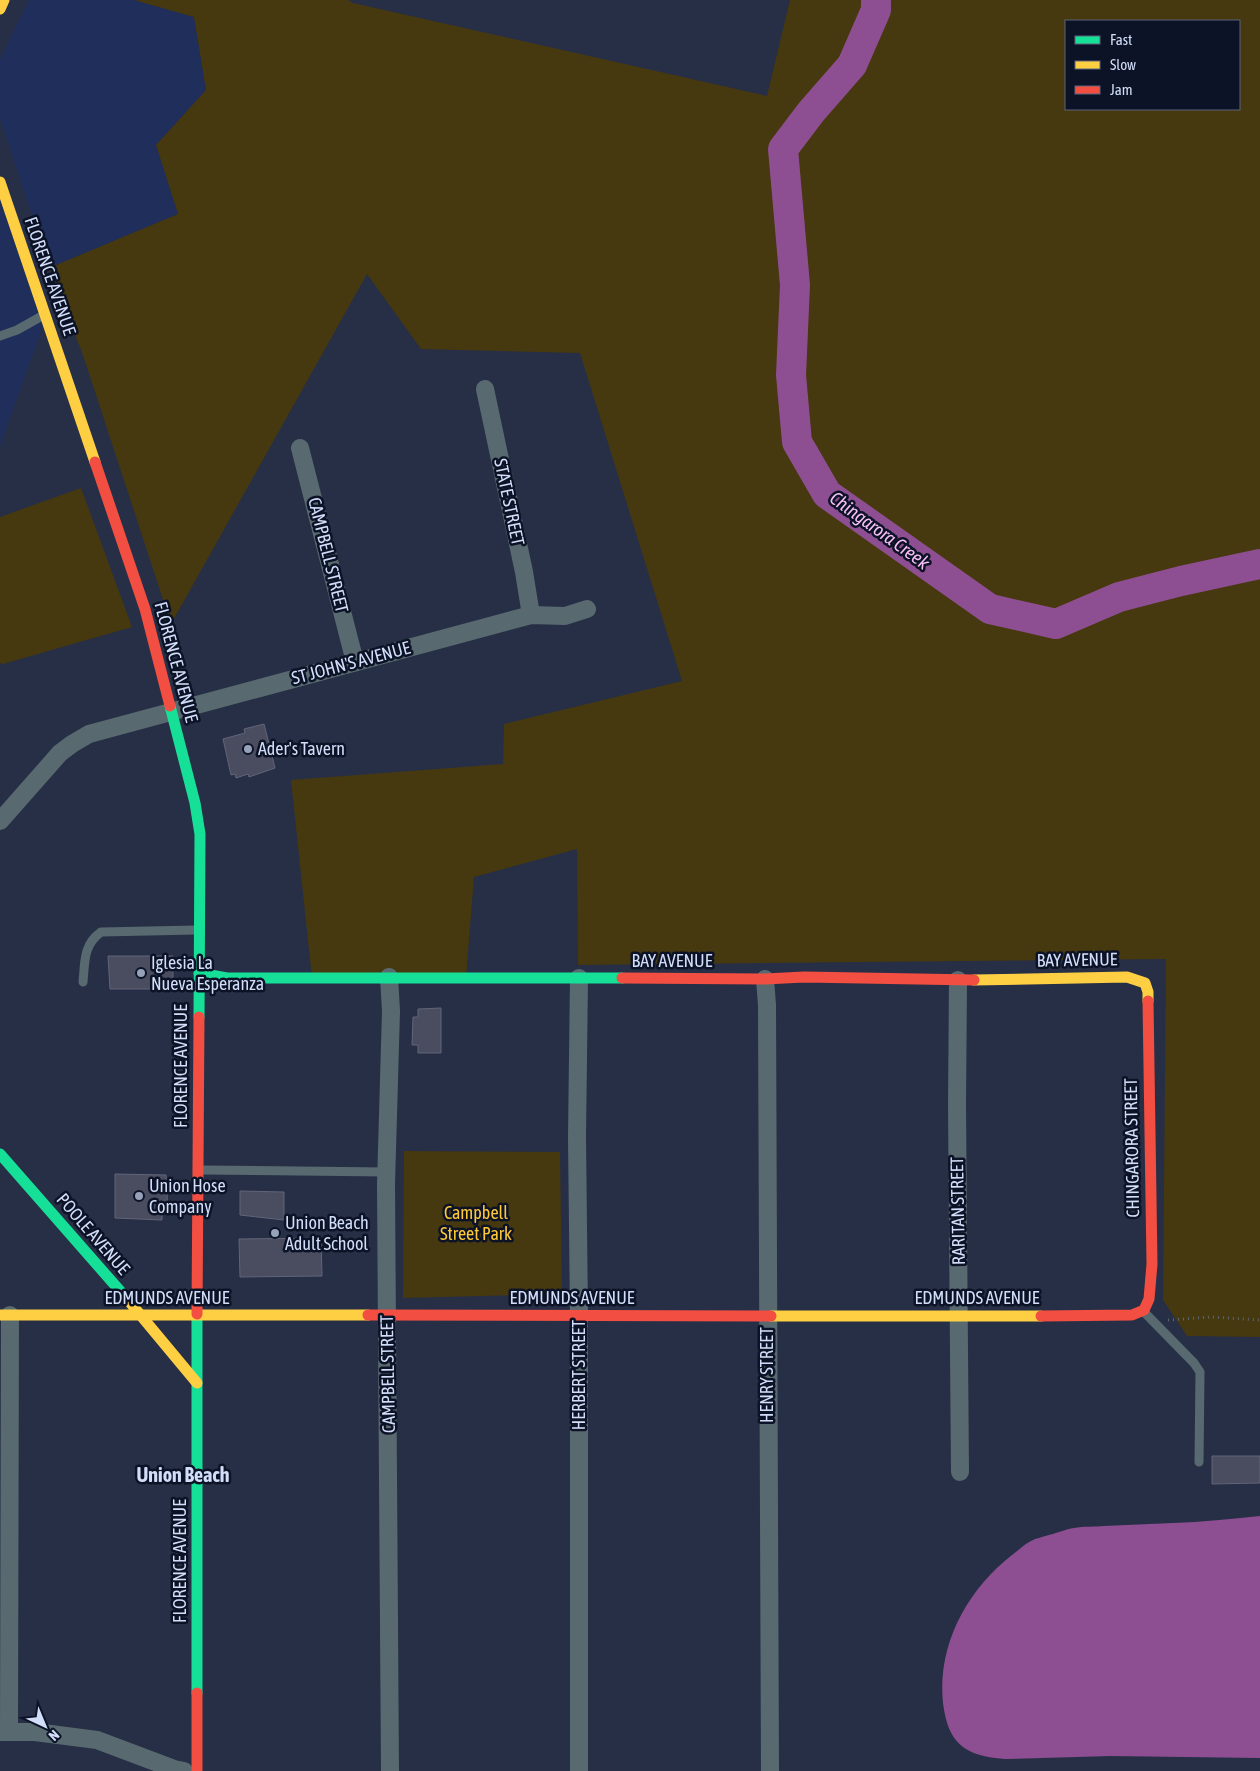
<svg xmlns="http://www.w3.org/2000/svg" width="1260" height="1771" viewBox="0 0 1260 1771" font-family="'Asap Condensed',sans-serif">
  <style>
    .built { fill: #1f2e5b }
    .green { fill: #46380f; fill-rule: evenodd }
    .water { fill: #8e4f92 }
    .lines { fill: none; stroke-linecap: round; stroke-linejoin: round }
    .river { stroke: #8e4f92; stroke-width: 30 }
    .building { fill: #4a4d60; stroke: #626579 }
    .path { stroke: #5c6772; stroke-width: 3; stroke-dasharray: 1 4; stroke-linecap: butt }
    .lane { stroke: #586a70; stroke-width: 9 }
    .street { stroke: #586a70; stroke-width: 18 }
    .fast { stroke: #16e098; stroke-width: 11 }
    .slow { stroke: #ffcf43; stroke-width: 11 }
    .jam { stroke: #f24e42; stroke-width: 11 }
    .poi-dot { fill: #96a1ba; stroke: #0c1326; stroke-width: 2 }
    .labels { text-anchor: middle; stroke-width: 5; stroke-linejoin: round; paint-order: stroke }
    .street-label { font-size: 18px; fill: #d2def9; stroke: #0c1326 }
    .poi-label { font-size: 18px; fill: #d2def9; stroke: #0c1326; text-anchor: start }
    .park-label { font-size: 18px; fill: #ffc937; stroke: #0c1326 }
    .water-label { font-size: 19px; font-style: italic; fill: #f6bef5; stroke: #0c1326 }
    .quarter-label { font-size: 20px; font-weight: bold; fill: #d2def9; stroke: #0c1326 }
  </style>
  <rect width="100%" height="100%" fill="#272f46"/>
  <g class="built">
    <polygon points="29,0 134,0 194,17 206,90 156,145 178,214 49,268 0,118 0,59"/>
    <polygon points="0,195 46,318 0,446"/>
  </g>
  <g class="green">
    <path d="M134,0H348L353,3L767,96L790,0H1260V1337L1187,1336L1163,1300L1166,959L578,965L577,849L474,877L466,977L312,978L291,780L503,764L504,724L682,681L580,353L421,349L367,274L171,624L83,355L49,268L178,214L156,145L206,90L194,17ZM1066,21H1239V109H1066Z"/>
    <polygon points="81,488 132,627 3,664 0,663 0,517"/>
    <polygon points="404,1151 560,1152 562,1294 403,1298"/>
  </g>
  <path class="water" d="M1260,1516V1758L1111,1756L1005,1759C965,1756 948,1744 943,1703C937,1645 967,1590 1012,1555C1018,1551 1024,1544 1031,1541C1036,1538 1043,1537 1049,1535C1057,1533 1066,1529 1074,1528C1084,1526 1095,1527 1104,1526C1127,1525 1150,1524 1173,1523C1202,1522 1231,1519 1260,1516Z"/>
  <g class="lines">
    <polyline class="river" points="876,0 876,10 852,65 811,112 783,149 795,285 791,375 797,442 827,494 990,609 1056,624 1119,597 1181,581 1260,564"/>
  </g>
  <g class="building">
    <polygon points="264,724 275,768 249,777 248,774 236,778 235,774 231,775 223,739 245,733 244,729"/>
    <polygon points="108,956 173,956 173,989 110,989"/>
    <polygon points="441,1008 441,1053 418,1053 418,1045 412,1045 413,1017 418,1017 418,1009"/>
    <polygon points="115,1174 166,1175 168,1213 162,1213 162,1220 115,1218"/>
    <polygon points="240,1191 284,1192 284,1220 240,1215"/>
    <polygon points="321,1238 322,1276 240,1277 239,1239"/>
    <polygon points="1212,1456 1260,1456 1260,1483 1212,1484"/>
  </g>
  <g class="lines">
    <polyline class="path" points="1168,1320 1211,1317 1260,1320"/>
    <g class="lane">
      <polyline points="0,336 17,330 42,316"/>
      <path d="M83,982C85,962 83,945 101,932L196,930"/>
      <polyline points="201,1170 387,1172"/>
      <polyline points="1144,1312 1194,1363 1200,1372 1199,1462"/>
    </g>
    <g class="street">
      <polyline points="485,389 524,572 531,615"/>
      <polyline points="300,448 355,662"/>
      <polyline points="0,821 60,753 72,744 89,734 531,615 565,616 587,609"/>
      <polyline points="389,977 391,1011 386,1184 390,1771"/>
      <polyline points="765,979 767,1005 770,1771"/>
      <polyline points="958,980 957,1105 960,1472"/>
      <polyline points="0,1732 35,1732 97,1740 174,1769 184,1771"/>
      <polyline points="9,1732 10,1315"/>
      <polyline points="579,1771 579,1316 577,1137 579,978"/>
    </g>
    <g class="fast">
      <polyline points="170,706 195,803 200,834 199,1017"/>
      <polyline points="199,973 227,978 622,978"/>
      <polyline points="0,1154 128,1300"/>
      <polyline points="197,1693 197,1314"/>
    </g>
    <g class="slow">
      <polyline points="0,9 4,0"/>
      <polyline points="0,182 95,462"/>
      <polyline points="974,980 1127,977 1145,983 1148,992 1148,1001"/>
      <polyline points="128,1300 197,1383"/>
      <polyline points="0,1315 368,1315"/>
      <polyline points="771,1316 1041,1316"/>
    </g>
    <g class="jam">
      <polyline points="95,462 145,609 170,706"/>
      <polyline points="622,978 765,979 804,977 974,980"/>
      <polyline points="197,1314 199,1017"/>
      <polyline points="368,1315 771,1316"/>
      <polyline points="1041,1316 1132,1315 1144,1310 1149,1299 1152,1264 1148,1001"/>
      <polyline points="197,1693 197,1771"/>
    </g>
  </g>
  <g class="poi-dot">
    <circle cx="248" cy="749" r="5"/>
    <circle cx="141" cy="973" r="5"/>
    <circle cx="139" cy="1196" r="5"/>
    <circle cx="275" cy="1233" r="5"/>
  </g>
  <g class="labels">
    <g class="street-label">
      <text transform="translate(50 276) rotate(71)" y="6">FLORENCE AVENUE</text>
      <text transform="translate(509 502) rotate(78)" y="6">STATE STREET</text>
      <text transform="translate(328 555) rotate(76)" y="6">CAMPBELL STREET</text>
      <text transform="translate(176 662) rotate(75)" y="6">FLORENCE AVENUE</text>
      <text transform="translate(351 663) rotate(-15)" y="6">ST JOHN'S AVENUE</text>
      <text transform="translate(1077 960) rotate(-1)" y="6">BAY AVENUE</text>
      <text x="672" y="967">BAY AVENUE</text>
      <text transform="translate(181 1066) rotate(-90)" y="6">FLORENCE AVENUE</text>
      <text transform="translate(1132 1148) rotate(-91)" y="6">CHINGARORA STREET</text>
      <text transform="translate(958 1211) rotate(-91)" y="6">RARITAN STREET</text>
      <text transform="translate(93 1234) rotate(49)" y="6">POOLE AVENUE</text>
      <text x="167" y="1304">EDMUNDS AVENUE</text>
      <text x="572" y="1304">EDMUNDS AVENUE</text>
      <text x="977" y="1304">EDMUNDS AVENUE</text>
      <text transform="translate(388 1374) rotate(-91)" y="6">CAMPBELL STREET</text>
      <text transform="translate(579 1375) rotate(-90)" y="6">HERBERT STREET</text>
      <text transform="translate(767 1375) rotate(-90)" y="6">HENRY STREET</text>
      <text transform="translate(180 1561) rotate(-90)" y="6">FLORENCE AVENUE</text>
    </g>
    <g class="poi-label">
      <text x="258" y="755">Ader's Tavern</text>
      <text x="151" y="969">Iglesia La<tspan x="151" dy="21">Nueva Esperanza</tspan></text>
      <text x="149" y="1192">Union Hose<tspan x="149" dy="21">Company</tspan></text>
      <text x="285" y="1229">Union Beach<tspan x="285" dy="21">Adult School</tspan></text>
    </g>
    <g class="park-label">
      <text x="476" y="1219">Campbell<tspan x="476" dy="21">Street Park</tspan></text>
    </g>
    <g class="water-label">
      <text transform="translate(880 530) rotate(36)" y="7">Chingarora Creek</text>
    </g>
    <g class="quarter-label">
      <text x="183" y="1482">Union Beach</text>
    </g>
  </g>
  <rect x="1065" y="20" width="175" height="90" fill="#0c1326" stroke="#5b647a"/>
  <rect x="1075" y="36" width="25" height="8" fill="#16e098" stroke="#5b647a"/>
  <text x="1110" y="45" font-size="15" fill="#d2def9">Fast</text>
  <rect x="1075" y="61" width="25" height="8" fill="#ffcf43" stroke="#5b647a"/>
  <text x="1110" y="70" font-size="15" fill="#d2def9">Slow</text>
  <rect x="1075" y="86" width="25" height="8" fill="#f24e42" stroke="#5b647a"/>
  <text x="1110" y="95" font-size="15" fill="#d2def9">Jam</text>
  <g transform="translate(45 1726) rotate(136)" stroke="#0c1326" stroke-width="4" paint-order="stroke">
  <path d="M0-4L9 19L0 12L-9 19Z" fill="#d2def9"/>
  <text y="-8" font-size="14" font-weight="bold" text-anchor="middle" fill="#d2def9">N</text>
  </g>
</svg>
